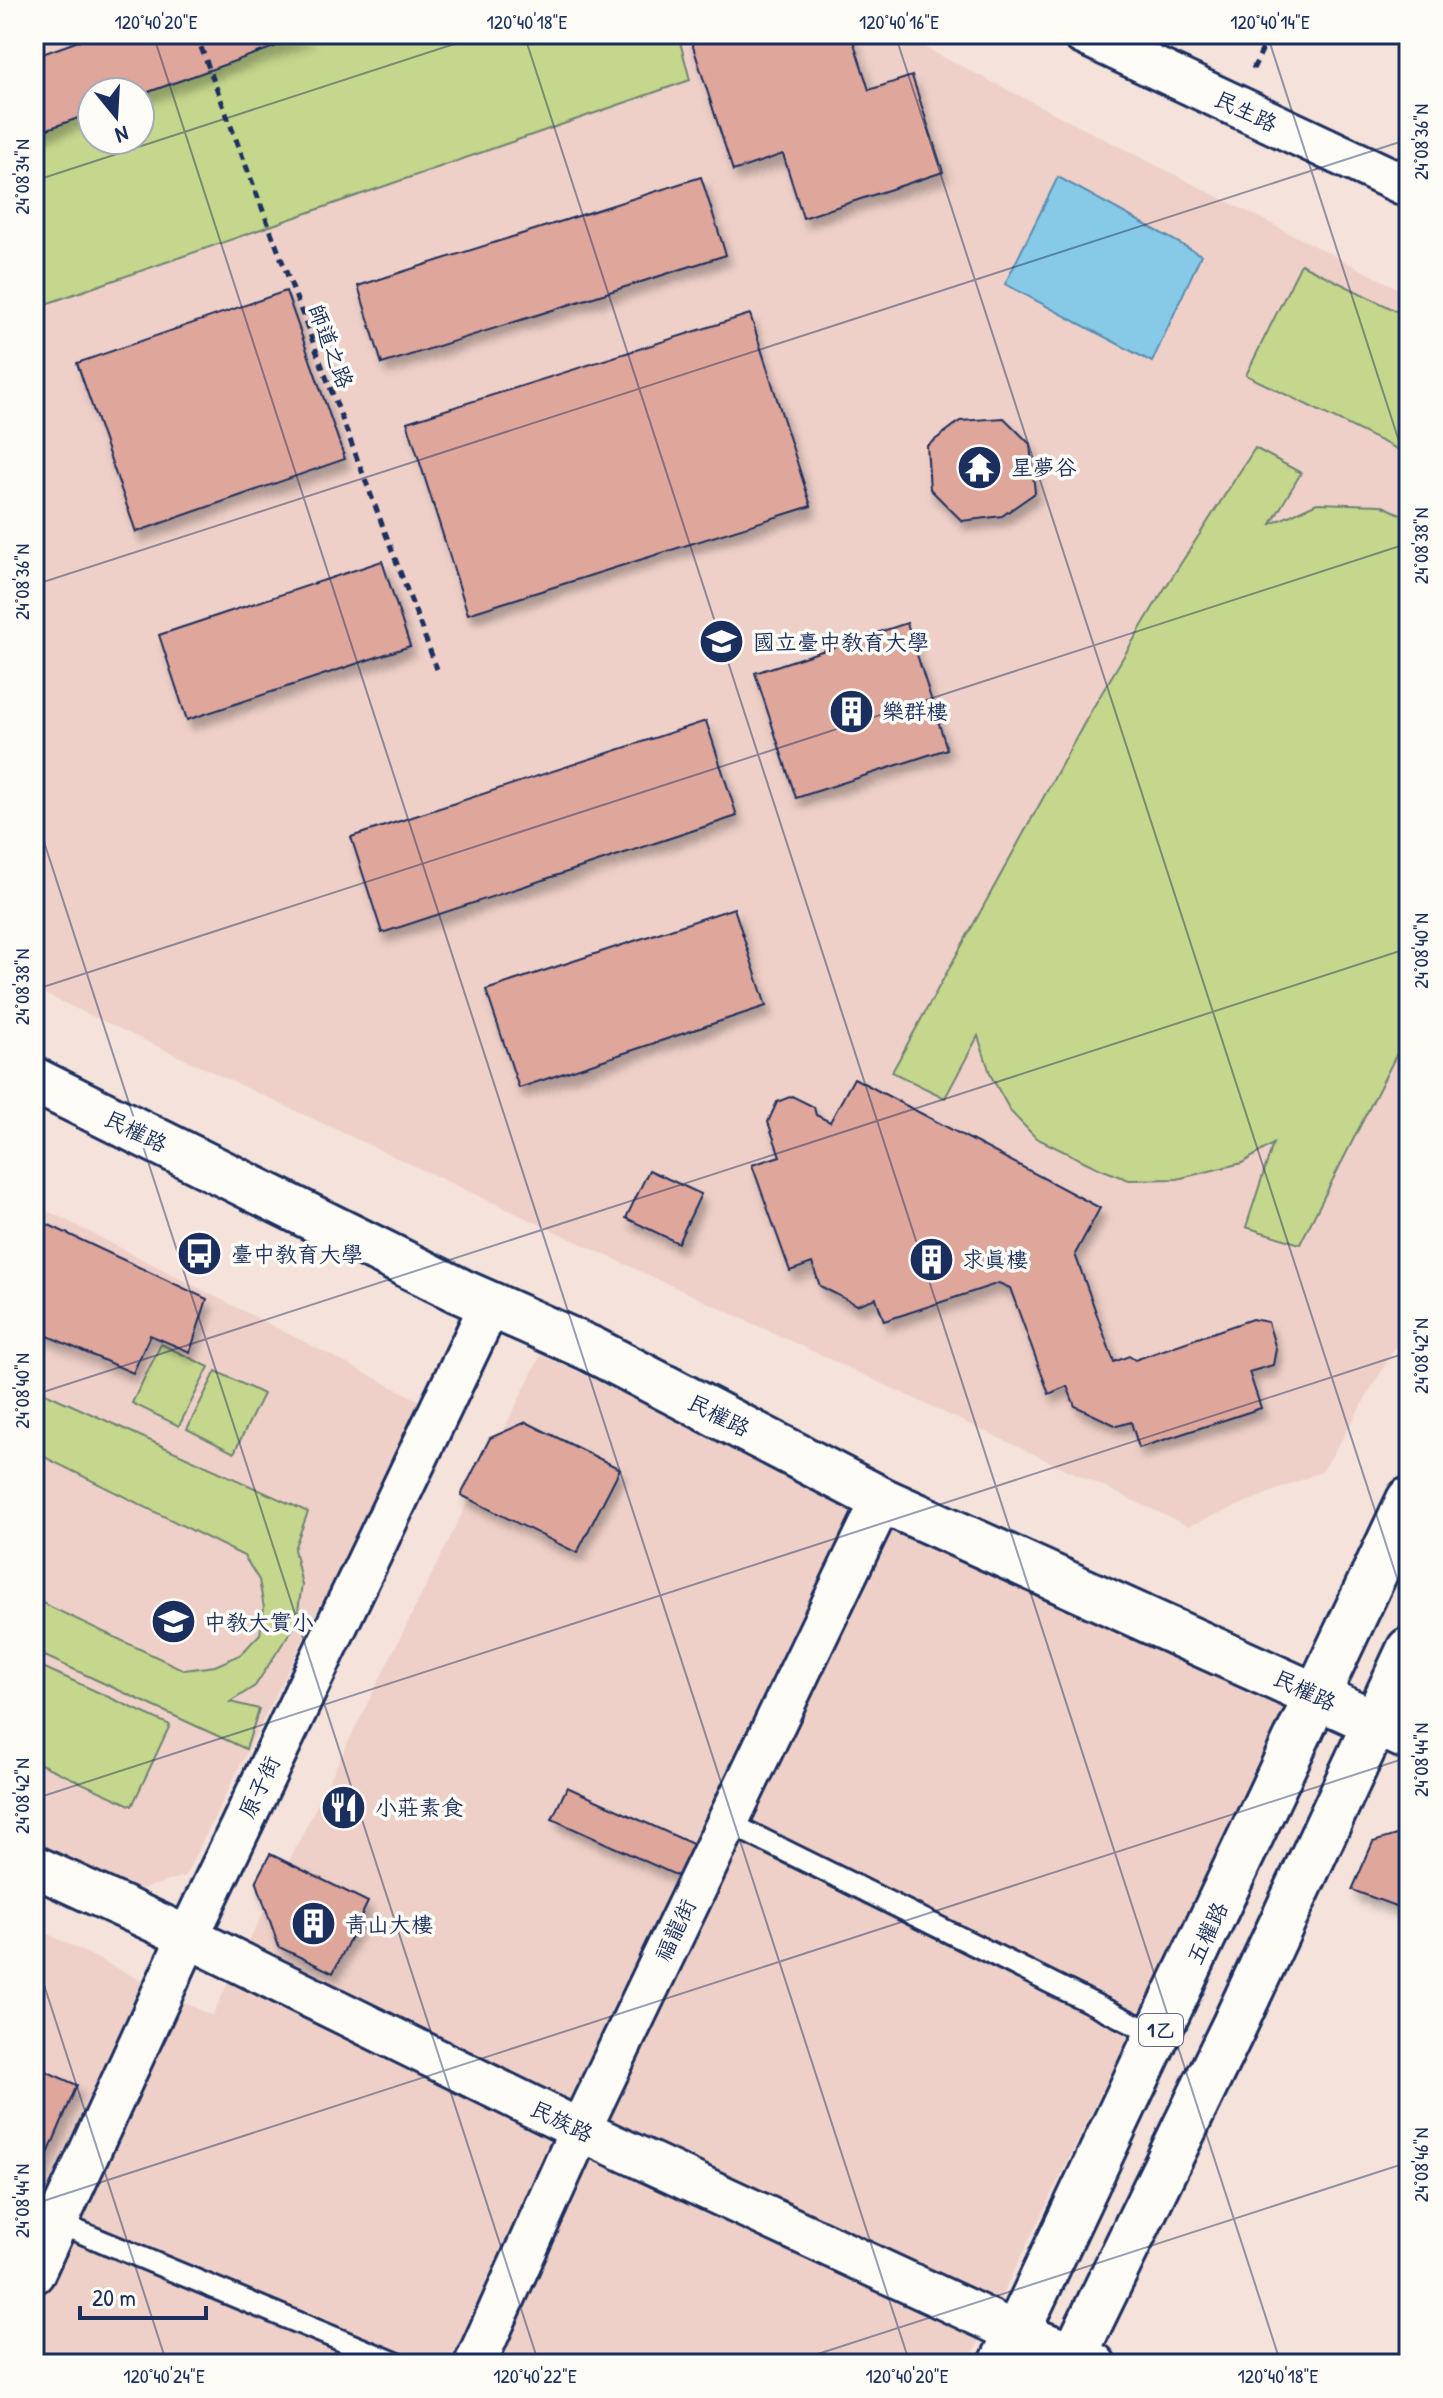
<svg xmlns="http://www.w3.org/2000/svg" width="1443" height="2398" viewBox="0 0 1443 2398" font-family="'Patrick Hand','LXGW WenKai TC',sans-serif">
  <style>
    .built { fill: #eed0c8; fill-rule: evenodd }
    .green { fill: #c4d78c; stroke: #708375; stroke-width: 2 }
    .water { fill: #87cae8; stroke: #5c8cb1; stroke-width: 2 }
    .building { fill: #dfa69b; stroke: #1b2f5e; stroke-width: 2; filter: url(#shadow) }
    .lines { fill: none; stroke-linecap: round; stroke-linejoin: round }
    .lane-casing { stroke: #1b2f5e; stroke-width: 26 }
    .street-casing { stroke: #1b2f5e; stroke-width: 46 }
    .secondary-casing { stroke: #1b2f5e; stroke-width: 50 }
    .primary-casing { stroke: #1b2f5e; stroke-width: 50 }
    .path { stroke: #1b2f5e; stroke-width: 5; stroke-dasharray: 8 6; stroke-linecap: butt }
    .lane { stroke: #fdfcf7; stroke-width: 20 }
    .street { stroke: #fdfcf7; stroke-width: 40 }
    .secondary { stroke: #fdfcf7; stroke-width: 44 }
    .primary { stroke: #fdfcf7; stroke-width: 44 }
    .ticks { fill: none; stroke: #1b2f5e; stroke-width: 2; stroke-opacity: 0.45 }
    .labels { text-anchor: middle; stroke-width: 7; stroke-linejoin: round; paint-order: stroke }
    .shield { fill: #fdfcf7; stroke: #5f6c8c; stroke-width: 2 }
    .shield-label { font-size: 20px; font-weight: bold; fill: #1b2f5e }
    .street-label { font-size: 22px; fill: #1b2f5e; stroke: #fdfcf7 }
    .poi-label { font-size: 22px; fill: #1b2f5e; stroke: #fdfcf7; text-anchor: start }
    .neatline { fill: none; stroke: #1b2f5e; stroke-width: 3 }
    .ticks-label { font-size: 20px; text-anchor: middle; fill: #1b2f5e }
  </style>
  <defs>
    <filter id="shadow"><feDropShadow dx="5" dy="9" stdDeviation="4" flood-color="#0004"/></filter>
  </defs>
  <rect width="100%" height="100%" fill="#f4e2db"/>
  <filter id="ink" filterUnits="userSpaceOnUse"><feTurbulence type="fractalNoise" baseFrequency=".0125" numOctaves="2"/><feDisplacementMap in="SourceGraphic" scale="16" xChannelSelector="R" yChannelSelector="G"/><feConvolveMatrix kernelMatrix="1 2 1 2 8 2 1 2 1" color-interpolation-filters="sRGB"/></filter>
  <g filter="url(#ink)">
    <g class="built">
      <path d="M34,34H898L1409,294V1324L1323,1471L1188,1526L34,989ZM92,92H140V140H92Z"/>
      <polygon points="34,1204 422,1402 185,1876 135,1891 34,1842"/>
      <polygon points="541,1355 879,1509 1291,1707 968,2364 34,2364 34,1927 212,2016"/>
    </g>
    <g class="green">
      <polygon points="310,34 678,34 690,80 34,308 34,133 92,112 92,140 140,140 140,95"/>
      <polygon points="1301,264 1409,317 1409,455 1246,375"/>
      <polygon points="1255,448 1301,473 1271,524 1317,503 1381,505 1409,518 1409,1030 1300,1244 1246,1227 1273,1144 1242,1163 1177,1179 1129,1180 1098,1168 1036,1138 1011,1112 991,1076 978,1036 945,1098 892,1072 1091,711 1158,599"/>
      <polygon points="161,1344 209,1367 179,1426 132,1403"/>
      <polygon points="216,1371 263,1394 234,1453 187,1429"/>
      <polygon points="34,1388 308,1512 294,1549 302,1585 296,1623 255,1686 230,1702 259,1709 246,1749 34,1651 34,1599 184,1670 215,1666 240,1655 260,1634 264,1608 259,1580 244,1556 34,1452"/>
      <polygon points="34,1663 170,1725 132,1806 34,1761"/>
    </g>
    <polygon class="water" points="1058,177 1201,255 1152,362 1005,284"/>
    <g class="building">
      <polygon points="98,34 310,34 140,95 140,92 92,92 92,113 34,134 34,57"/>
      <polygon points="689,34 851,34 869,90 912,76 943,172 803,218 783,154 733,171"/>
      <polygon points="701,177 726,255 382,364 358,286"/>
      <polygon points="286,291 345,459 136,532 77,363"/>
      <polygon points="750,314 811,506 468,614 407,422"/>
      <polygon points="1004,418 1030,444 1035,493 1002,516 962,521 930,489 927,446 960,421"/>
      <polygon points="382,561 410,646 187,720 159,635"/>
      <polygon points="907,623 947,749 796,798 755,673"/>
      <polygon points="706,721 737,816 382,933 351,837"/>
      <polygon points="734,908 766,1006 519,1088 486,990"/>
      <polygon points="854,1078 1100,1208 1075,1254 1114,1362 1129,1356 1135,1360 1252,1319 1268,1322 1276,1349 1273,1365 1249,1372 1261,1408 1139,1448 1131,1422 1117,1426 1075,1406 1067,1386 1049,1394 1010,1288 999,1283 884,1321 876,1298 857,1305 820,1286 812,1263 790,1271 752,1165 780,1156 768,1122 777,1102 792,1096 814,1107 816,1115 830,1122"/>
      <polygon points="649,1170 701,1194 678,1243 626,1218"/>
      <polygon points="34,1218 207,1299 190,1352 150,1335 133,1373 34,1330"/>
      <polygon points="526,1422 620,1469 577,1553 461,1495 490,1438"/>
      <polygon points="567,1787 706,1850 691,1882 552,1819"/>
      <polygon points="1409,1831 1409,1911 1352,1890 1373,1842"/>
      <polygon points="270,1854 368,1902 333,1973 279,1947 256,1880"/>
      <polygon points="34,2066 77,2085 34,2187"/>
    </g>
    <g class="lines">
      <defs>
        <g id="lane">
          <polyline points="727,1822 1158,2036"/>
          <polyline points="34,2213 398,2364"/>
        </g>
        <g id="street">
          <polyline points="1083,34 1409,187"/>
          <polyline points="34,1866 188,1937 580,2130 1017,2333 1075,2354 1095,2364"/>
          <polyline points="34,2273 188,1937 490,1305"/>
          <polyline points="475,2364 580,2130 882,1500"/>
        </g>
        <polyline id="secondary" points="34,1080 460,1291 591,1349 882,1500 1409,1738"/>
        <g id="primary">
          <polyline points="1002,2364 1409,1500"/>
          <polyline points="1070,2364 1235,2024 1409,1650"/>
        </g>
      </defs>
      <use href="#lane" class="lane-casing"/>
      <use href="#street" class="street-casing"/>
      <use href="#secondary" class="secondary-casing"/>
      <use href="#primary" class="primary-casing"/>
      <g class="path">
        <polyline points="196,34 437,669"/>
        <polyline points="1253,69 1270,34"/>
      </g>
      <use href="#lane" class="lane"/>
      <use href="#street" class="street"/>
      <use href="#secondary" class="secondary"/>
      <use href="#primary" class="primary"/>
    </g>
  </g>
  <path class="ticks" d="M153,34L910,2364M524,34L1281,2364M895,34L1409,1615M1267,34L1409,472M34,181L485,34M34,585L1409,139M34,811L539,2364M34,990L1409,543M34,1395L1409,948M34,1799L1409,1352M34,1954L167,2364M34,2204L1409,1757M787,2364L1409,2162"/>
  <defs>
    <symbol id="temple-disc" viewBox="-11 -11 22 22"><circle r="9.5" fill="#1b2f5e" stroke="#fdfcf7"/><path d="M0-6L5-2H3V0L6.5 2.5H4V6H1.5V3h-3V6H-4V2.5H-6.5L-3 0V-2H-5Z" fill="#fff"/></symbol>
    <symbol id="school-disc" viewBox="-11 -11 22 22"><circle r="9.5" fill="#1b2f5e" stroke="#fdfcf7"/><path d="M0-5L7-2L0 1L-7-2ZM-4 1L0 2.5L4 1V4Q0 6-4 4Z" fill="#fff"/></symbol>
    <symbol id="building-disc" viewBox="-11 -11 22 22"><circle r="9.5" fill="#1b2f5e" stroke="#fdfcf7"/><path d="M-4-6H4V6H1V3H-1V6H-4ZM-2.5-4.3h1.7v1.8h-1.7ZM.8-4.3h1.7v1.8H.8ZM-2.5-1h1.7V.8h-1.7ZM.8-1h1.7V.8H.8Z" fill="#fff"/></symbol>
    <symbol id="bus-disc" viewBox="-11 -11 22 22"><circle r="9.5" fill="#1b2f5e" stroke="#fdfcf7"/><path d="M-5-6H5V4H4V6H2V4H-2V6H-4V4H-5ZM-3.5-4V0h7V-4ZM-3.5 1.2v1.5H-2V1.2ZM2 1.2v1.5H3.5V1.2Z" fill="#fff"/></symbol>
    <symbol id="restaurant-disc" viewBox="-11 -11 22 22"><circle r="9.5" fill="#1b2f5e" stroke="#fdfcf7"/><path d="M-5-6h1v4h1v-4h1v4h1v-4h1v5L-1.5 .5V6h-2V.5L-5-1ZM5-6V6H3V1.5H1.5Q1.5-4 5-6Z" fill="#fff"/></symbol>
  </defs>
  <g fill-rule="evenodd">
    <use href="#temple-disc" x="954" y="442" width="51" height="51"/>
    <use href="#school-disc" x="696" y="616" width="51" height="51"/>
    <use href="#building-disc" x="826" y="686" width="51" height="51"/>
    <use href="#bus-disc" x="174" y="1228" width="51" height="51"/>
    <use href="#building-disc" x="906" y="1234" width="51" height="51"/>
    <use href="#school-disc" x="148" y="1596" width="51" height="51"/>
    <use href="#restaurant-disc" x="318" y="1782" width="51" height="51"/>
    <use href="#building-disc" x="288" y="1898" width="51" height="51"/>
  </g>
  <g class="labels">
    <rect class="shield" x="1139" y="2014" width="44" height="32" rx="6"/>
    <g class="shield-label">
      <text x="1161" y="2037">1乙</text>
    </g>
    <g class="street-label">
      <text transform="translate(1246 111) rotate(25)" y="8">民生路</text>
      <text transform="translate(331 346) rotate(69)" y="8">師道之路</text>
      <text transform="translate(136 1131) rotate(26)" y="8">民權路</text>
      <text transform="translate(719 1415) rotate(27)" y="8">民權路</text>
      <text transform="translate(1305 1690) rotate(25)" y="8">民權路</text>
      <text transform="translate(259 1787) rotate(-65)" y="8">原子街</text>
      <text transform="translate(675 1930) rotate(-65)" y="8">福龍街</text>
      <text transform="translate(1207 1933) rotate(-65)" y="8">五權路</text>
      <text transform="translate(562 2121) rotate(26)" y="8">民族路</text>
    </g>
    <g class="poi-label">
      <text x="1011" y="475">星夢谷</text>
      <text x="753" y="650">國立臺中教育大學</text>
      <text x="882" y="719">樂群樓</text>
      <text x="231" y="1262">臺中教育大學</text>
      <text x="962" y="1267">求真樓</text>
      <text x="204" y="1630">中教大實小</text>
      <text x="375" y="1815">小莊素食</text>
      <text x="345" y="1932">青山大樓</text>
    </g>
  </g>
  <rect width="1443" height="2398" fill="none" stroke="#fdfcf7" stroke-width="88"/>
  <g transform="translate(116 116) rotate(162)"><circle r="38" fill="#fdfcf7" stroke="#a3aaba" stroke-width="2"/>
  <path d="M0-6L14 30L0 20L-14 30Z" fill="#1b2f5e"/>
  <text y="-12" font-size="22" font-weight="bold" text-anchor="middle" fill="#1b2f5e">N</text>
  </g>
  <path d="M80 2306v12h126v-12" fill="none" stroke="#1b2f5e" stroke-width="4"/>
  <text x="92" y="2306" font-size="24" fill="#1b2f5e" stroke="#fdfcf7" stroke-width="6" paint-order="stroke">20 m</text>
  <rect x="44" y="44" width="1355" height="2310" class="neatline"/>
  <g class="ticks-label">
    <text x="156" y="29">120°40'20"E</text>
    <text x="527" y="29">120°40'18"E</text>
    <text x="899" y="29">120°40'16"E</text>
    <text x="1270" y="29">120°40'14"E</text>
    <text transform="translate(1421 142) rotate(-90)" y="7">24°08'36"N</text>
    <text transform="translate(22 177) rotate(-90)" y="7">24°08'34"N</text>
    <text transform="translate(1421 546) rotate(-90)" y="7">24°08'38"N</text>
    <text transform="translate(22 582) rotate(-90)" y="7">24°08'36"N</text>
    <text transform="translate(1421 951) rotate(-90)" y="7">24°08'40"N</text>
    <text transform="translate(22 987) rotate(-90)" y="7">24°08'38"N</text>
    <text transform="translate(1421 1356) rotate(-90)" y="7">24°08'42"N</text>
    <text transform="translate(22 1391) rotate(-90)" y="7">24°08'40"N</text>
    <text transform="translate(1421 1760) rotate(-90)" y="7">24°08'44"N</text>
    <text transform="translate(22 1796) rotate(-90)" y="7">24°08'42"N</text>
    <text transform="translate(1421 2165) rotate(-90)" y="7">24°08'46"N</text>
    <text transform="translate(22 2201) rotate(-90)" y="7">24°08'44"N</text>
    <text x="164" y="2383">120°40'24"E</text>
    <text x="535" y="2383">120°40'22"E</text>
    <text x="907" y="2383">120°40'20"E</text>
    <text x="1278" y="2383">120°40'18"E</text>
  </g>
</svg>
